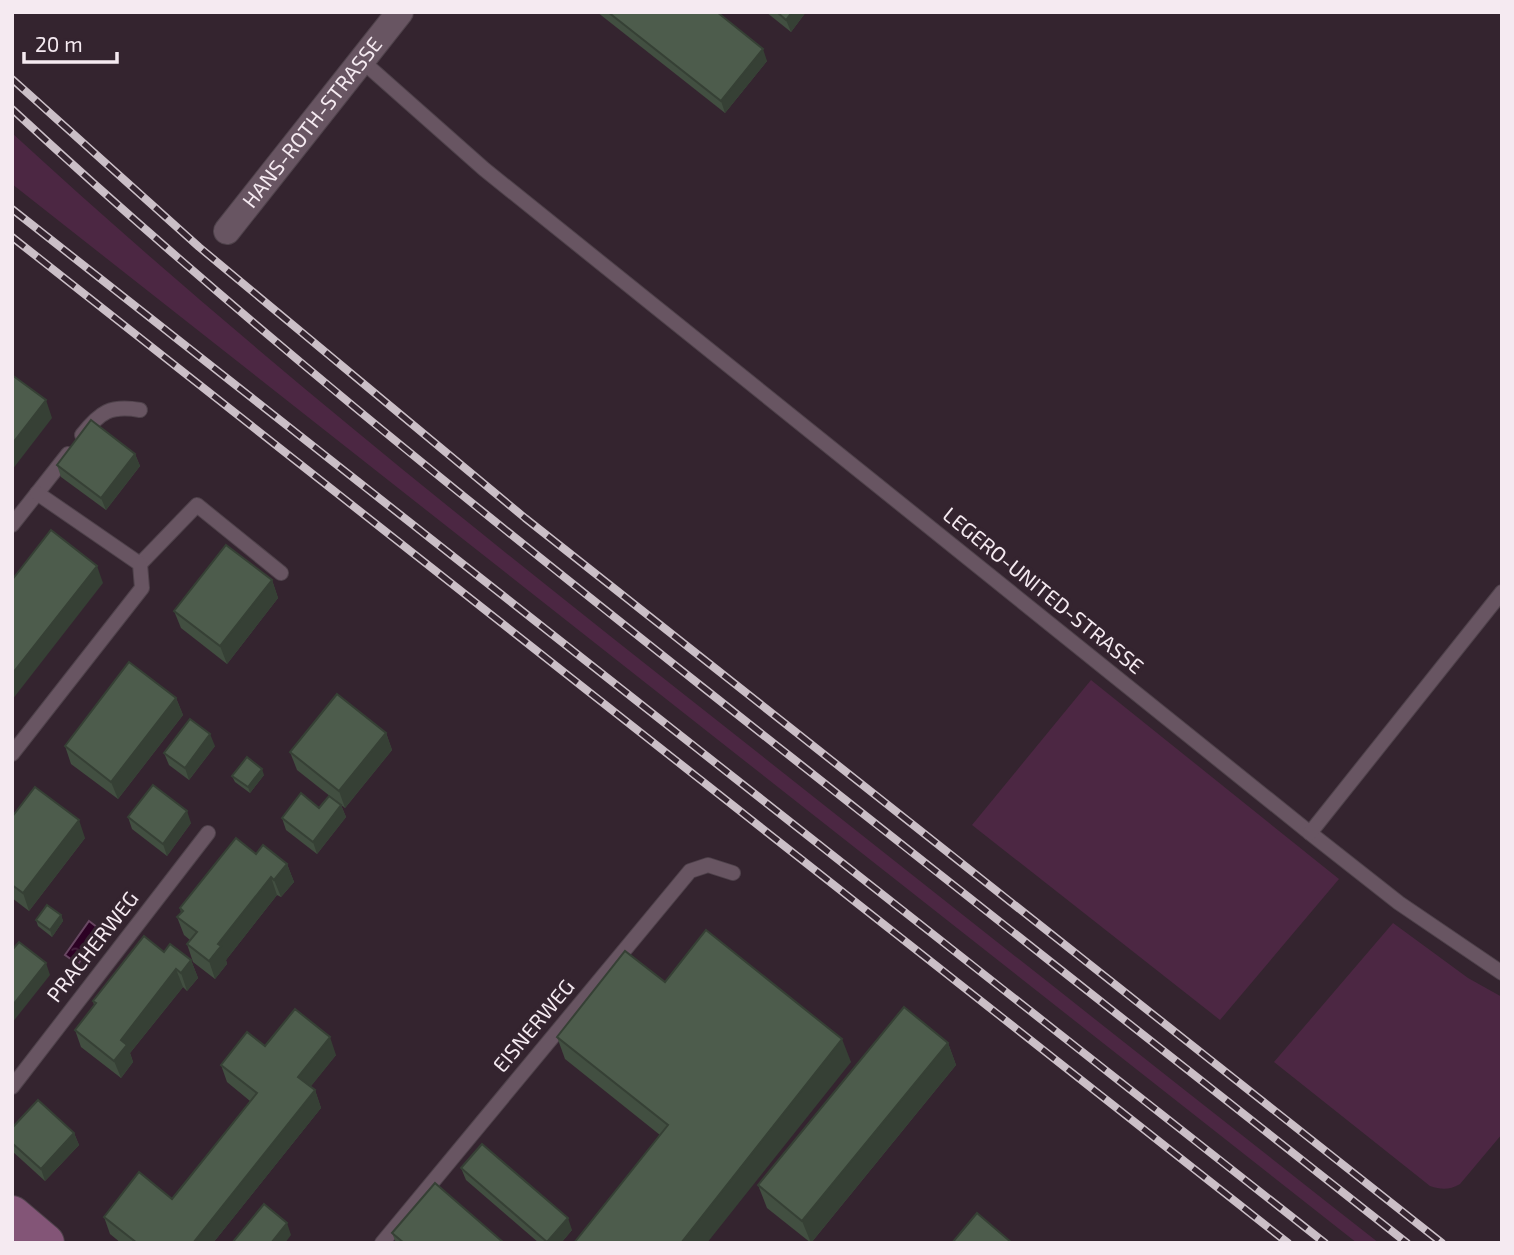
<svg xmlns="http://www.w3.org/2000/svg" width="1514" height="1255" viewBox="0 0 1514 1255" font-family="'Exo 2',sans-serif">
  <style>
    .green { fill: #4c2743 }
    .water { fill: url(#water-ripples); stroke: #684762; stroke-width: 2 }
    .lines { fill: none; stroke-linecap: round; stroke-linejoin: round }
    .service-casing { stroke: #4f424b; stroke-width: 16 }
    .minor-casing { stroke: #4f424b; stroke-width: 28 }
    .secondary-casing { stroke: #4f424b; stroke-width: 40 }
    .service { stroke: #685562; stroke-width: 14 }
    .minor { stroke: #685562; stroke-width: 26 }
    .secondary { stroke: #835577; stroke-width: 38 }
    .rail-casing { stroke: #cbbfc7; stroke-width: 8 }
    .rail { stroke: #34242f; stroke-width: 5; stroke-dasharray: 16; stroke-linecap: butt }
    .wall { fill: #424f41 }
    .shaded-wall { fill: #364035 }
    .building { fill: #4d5c4c; stroke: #364035; stroke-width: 2 }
    .labels { text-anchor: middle; stroke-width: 7; stroke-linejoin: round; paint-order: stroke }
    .street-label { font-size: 21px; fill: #f5eaf1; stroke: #34242f }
  </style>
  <defs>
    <pattern id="water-ripples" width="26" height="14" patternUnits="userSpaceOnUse" patternTransform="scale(1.75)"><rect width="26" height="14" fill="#2c0124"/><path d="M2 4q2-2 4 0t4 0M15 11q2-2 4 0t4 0" fill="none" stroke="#4b2644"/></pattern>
  </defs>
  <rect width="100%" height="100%" fill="#34242f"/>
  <g class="green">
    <path d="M12,133C238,341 478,532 719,722C939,896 1159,1070 1379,1243H1357L12,184Z"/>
    <polygon points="1091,680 1339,879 1220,1020 972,825"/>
    <path d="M1393,923L1468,978L1502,997V1134L1460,1184C1449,1190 1442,1190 1430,1186L1274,1062Z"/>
  </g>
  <polygon class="water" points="89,921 102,931 78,964 65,955"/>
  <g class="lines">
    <defs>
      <g id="service">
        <polyline points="361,60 484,169 1310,833 1399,903 1502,973"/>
        <path d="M82,435C100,412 110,405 140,410"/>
        <polyline points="12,525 68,454"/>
        <polyline points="140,564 197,505 281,573"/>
        <polyline points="12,754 142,588 140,564 37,493"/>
        <polyline points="1310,833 1502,592"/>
        <polyline points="12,1087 208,833"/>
        <polyline points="382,1243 690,871 708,865 733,873"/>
      </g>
      <g id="minor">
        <path id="s1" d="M227,231L400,12"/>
      </g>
      <polyline id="secondary" points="12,1215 45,1243"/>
    </defs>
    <use href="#service" class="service-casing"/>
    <use href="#minor" class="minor-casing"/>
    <use href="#secondary" class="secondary-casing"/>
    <use href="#service" class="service"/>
    <use href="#minor" class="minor"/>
    <use href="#secondary" class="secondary"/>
    <defs>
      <g id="rail">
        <polyline points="12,79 199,247 525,518 1442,1243"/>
        <path d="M12,109C233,314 469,502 705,689C939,874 1173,1058 1407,1243"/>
        <polyline points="12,209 1325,1243"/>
        <polyline points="12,237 1288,1243"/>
      </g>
    </defs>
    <use href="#rail" class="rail-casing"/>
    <use href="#rail" class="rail"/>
  </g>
  <g class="wall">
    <polygon points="597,12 717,12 767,61 725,113"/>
    <polygon points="766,12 806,12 791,32"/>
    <polygon points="135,454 140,466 106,510 61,477 57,465"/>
    <polygon points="272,580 278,598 227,664 181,628 174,611"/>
    <polygon points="176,698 183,715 118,799 71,764 65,746"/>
    <polygon points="386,733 392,750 345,808 297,770 290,752"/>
    <polygon points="215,746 189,780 169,765 164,753"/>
    <polygon points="264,775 250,793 235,782 232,776"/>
    <polygon points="341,805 346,817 317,854 286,830 282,818 319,808"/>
    <polygon points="12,817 85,838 29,911 12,898"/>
    <polygon points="128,817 191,823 167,856 132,829"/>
    <polygon points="287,864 294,882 281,897 277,895 226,960 227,964 215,979 193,962 187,944 190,940 184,935 177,917 181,913 180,908"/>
    <polygon points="61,915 63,921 52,937 38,926 36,920"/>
    <polygon points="164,952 191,960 198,978 187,991 183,987 130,1053 133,1062 121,1078 81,1047 75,1030 94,1005 93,1001"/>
    <polygon points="665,982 851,1062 660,1135 565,1059 557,1037"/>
    <polygon points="948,1043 956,1065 811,1243 767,1208 758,1185"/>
    <polygon points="265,1046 336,1055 310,1087 315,1090 321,1108 213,1243 121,1243 110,1234 104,1217 172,1199 250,1101 227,1082 221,1065"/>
    <polygon points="12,1128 74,1133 79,1145 45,1181 12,1151"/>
    <polygon points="461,1168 572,1230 561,1243 539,1243 466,1180"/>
    <polygon points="392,1233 504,1243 396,1243"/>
  </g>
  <g class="shaded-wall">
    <polygon points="792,12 806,12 791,32 786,20"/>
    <polygon points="763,49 767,61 725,113 721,101"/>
    <polygon points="46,400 52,418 12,470 12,444"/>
    <polygon points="135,454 140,466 106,510 101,498"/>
    <polygon points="97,566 103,583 12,700 12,674"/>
    <polygon points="272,580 278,598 227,664 220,646"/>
    <polygon points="176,698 183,715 118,799 111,782"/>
    <polygon points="386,733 392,750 345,808 339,791"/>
    <polygon points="210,734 215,746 189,780 185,768"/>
    <polygon points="262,769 264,775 250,793 248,787"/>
    <polygon points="341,805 346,817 317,854 313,842"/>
    <polygon points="187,811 191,823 167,856 163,844"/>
    <polygon points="79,820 85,838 29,911 23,893"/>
    <polygon points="287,864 294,882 281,897 274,880"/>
    <polygon points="271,877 277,895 226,960 227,964 215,979 209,961 218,944"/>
    <polygon points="61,915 63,921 52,937 50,930"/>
    <polygon points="191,960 198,978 187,991 181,973"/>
    <polygon points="46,963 50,975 12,1023 12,1006"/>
    <polygon points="176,969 183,987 130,1053 133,1062 121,1078 114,1061 121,1040"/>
    <polygon points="330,1037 336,1055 304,1095 298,1077"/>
    <polygon points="842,1039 851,1062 707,1243 681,1243"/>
    <polygon points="948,1043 956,1065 811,1243 802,1221"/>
    <polygon points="315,1090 321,1108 213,1243 193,1243"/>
    <polygon points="74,1133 79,1145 45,1181 41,1169"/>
    <polygon points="568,1218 572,1230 561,1243 547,1243 547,1242"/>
    <polygon points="287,1223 291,1235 285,1243 271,1243"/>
  </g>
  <g class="building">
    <polygon points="608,12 717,12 763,49 721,101"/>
    <polygon points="777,12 792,12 786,20"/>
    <polygon points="12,375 46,400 12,444"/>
    <polygon points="91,420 135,454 101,498 57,465"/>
    <polygon points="51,530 97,566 12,674 12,580"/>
    <polygon points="226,545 272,580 220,646 174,611"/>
    <polygon points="129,662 176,698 111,782 65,746"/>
    <polygon points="337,694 386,733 339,791 290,752"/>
    <polygon points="190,719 210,734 185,768 164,753"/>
    <polygon points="247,757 262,769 248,787 232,776"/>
    <polygon points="153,785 187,811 163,844 128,817"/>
    <polygon points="35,787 79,820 23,893 12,885 12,817"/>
    <polygon points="301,793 319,808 329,796 341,805 313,842 282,818"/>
    <polygon points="236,838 256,854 263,845 287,864 274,880 271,877 218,944 221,946 209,961 187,944 197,932 177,917 183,911 180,908"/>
    <polygon points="47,905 61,915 50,930 36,920"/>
    <polygon points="706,930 842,1039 681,1243 574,1243 668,1125 557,1037 625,951 665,982"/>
    <polygon points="144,936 164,952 170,944 191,960 181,973 176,969 121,1040 127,1045 114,1061 75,1030 96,1003 93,1001"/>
    <polygon points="19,942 46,963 12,1006 12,950"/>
    <polygon points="904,1007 948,1043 802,1221 758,1185"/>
    <polygon points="295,1009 330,1037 298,1077 315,1090 193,1243 137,1243 104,1217 139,1172 172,1199 257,1093 221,1065 247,1032 265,1046"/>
    <polygon points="38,1100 74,1133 41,1169 12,1143 12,1128"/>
    <polygon points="482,1144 568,1218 547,1242 461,1168"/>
    <polygon points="435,1183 504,1243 404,1243 392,1233"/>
    <polygon points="264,1204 287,1223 271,1243 232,1243"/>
    <polygon points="977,1213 1012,1243 952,1243"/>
  </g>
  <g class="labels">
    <g class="street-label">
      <text dy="7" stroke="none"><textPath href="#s1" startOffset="138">HANS-ROTH-STRASSE</textPath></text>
      <text transform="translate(1043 591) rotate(39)" y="7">LEGERO-UNITED-STRASSE</text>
      <text transform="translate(93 947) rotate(-52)" y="7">PRACHERWEG</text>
      <text transform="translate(534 1026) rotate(-50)" y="7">EISNERWEG</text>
    </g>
  </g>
  <rect width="1514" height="1255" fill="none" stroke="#f5eaf1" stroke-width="28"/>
  <path d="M24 52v10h93v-10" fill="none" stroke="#f5eaf1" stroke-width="3.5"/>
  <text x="35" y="52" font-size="21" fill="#f5eaf1" stroke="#34242f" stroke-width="5" paint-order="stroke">20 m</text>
</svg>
